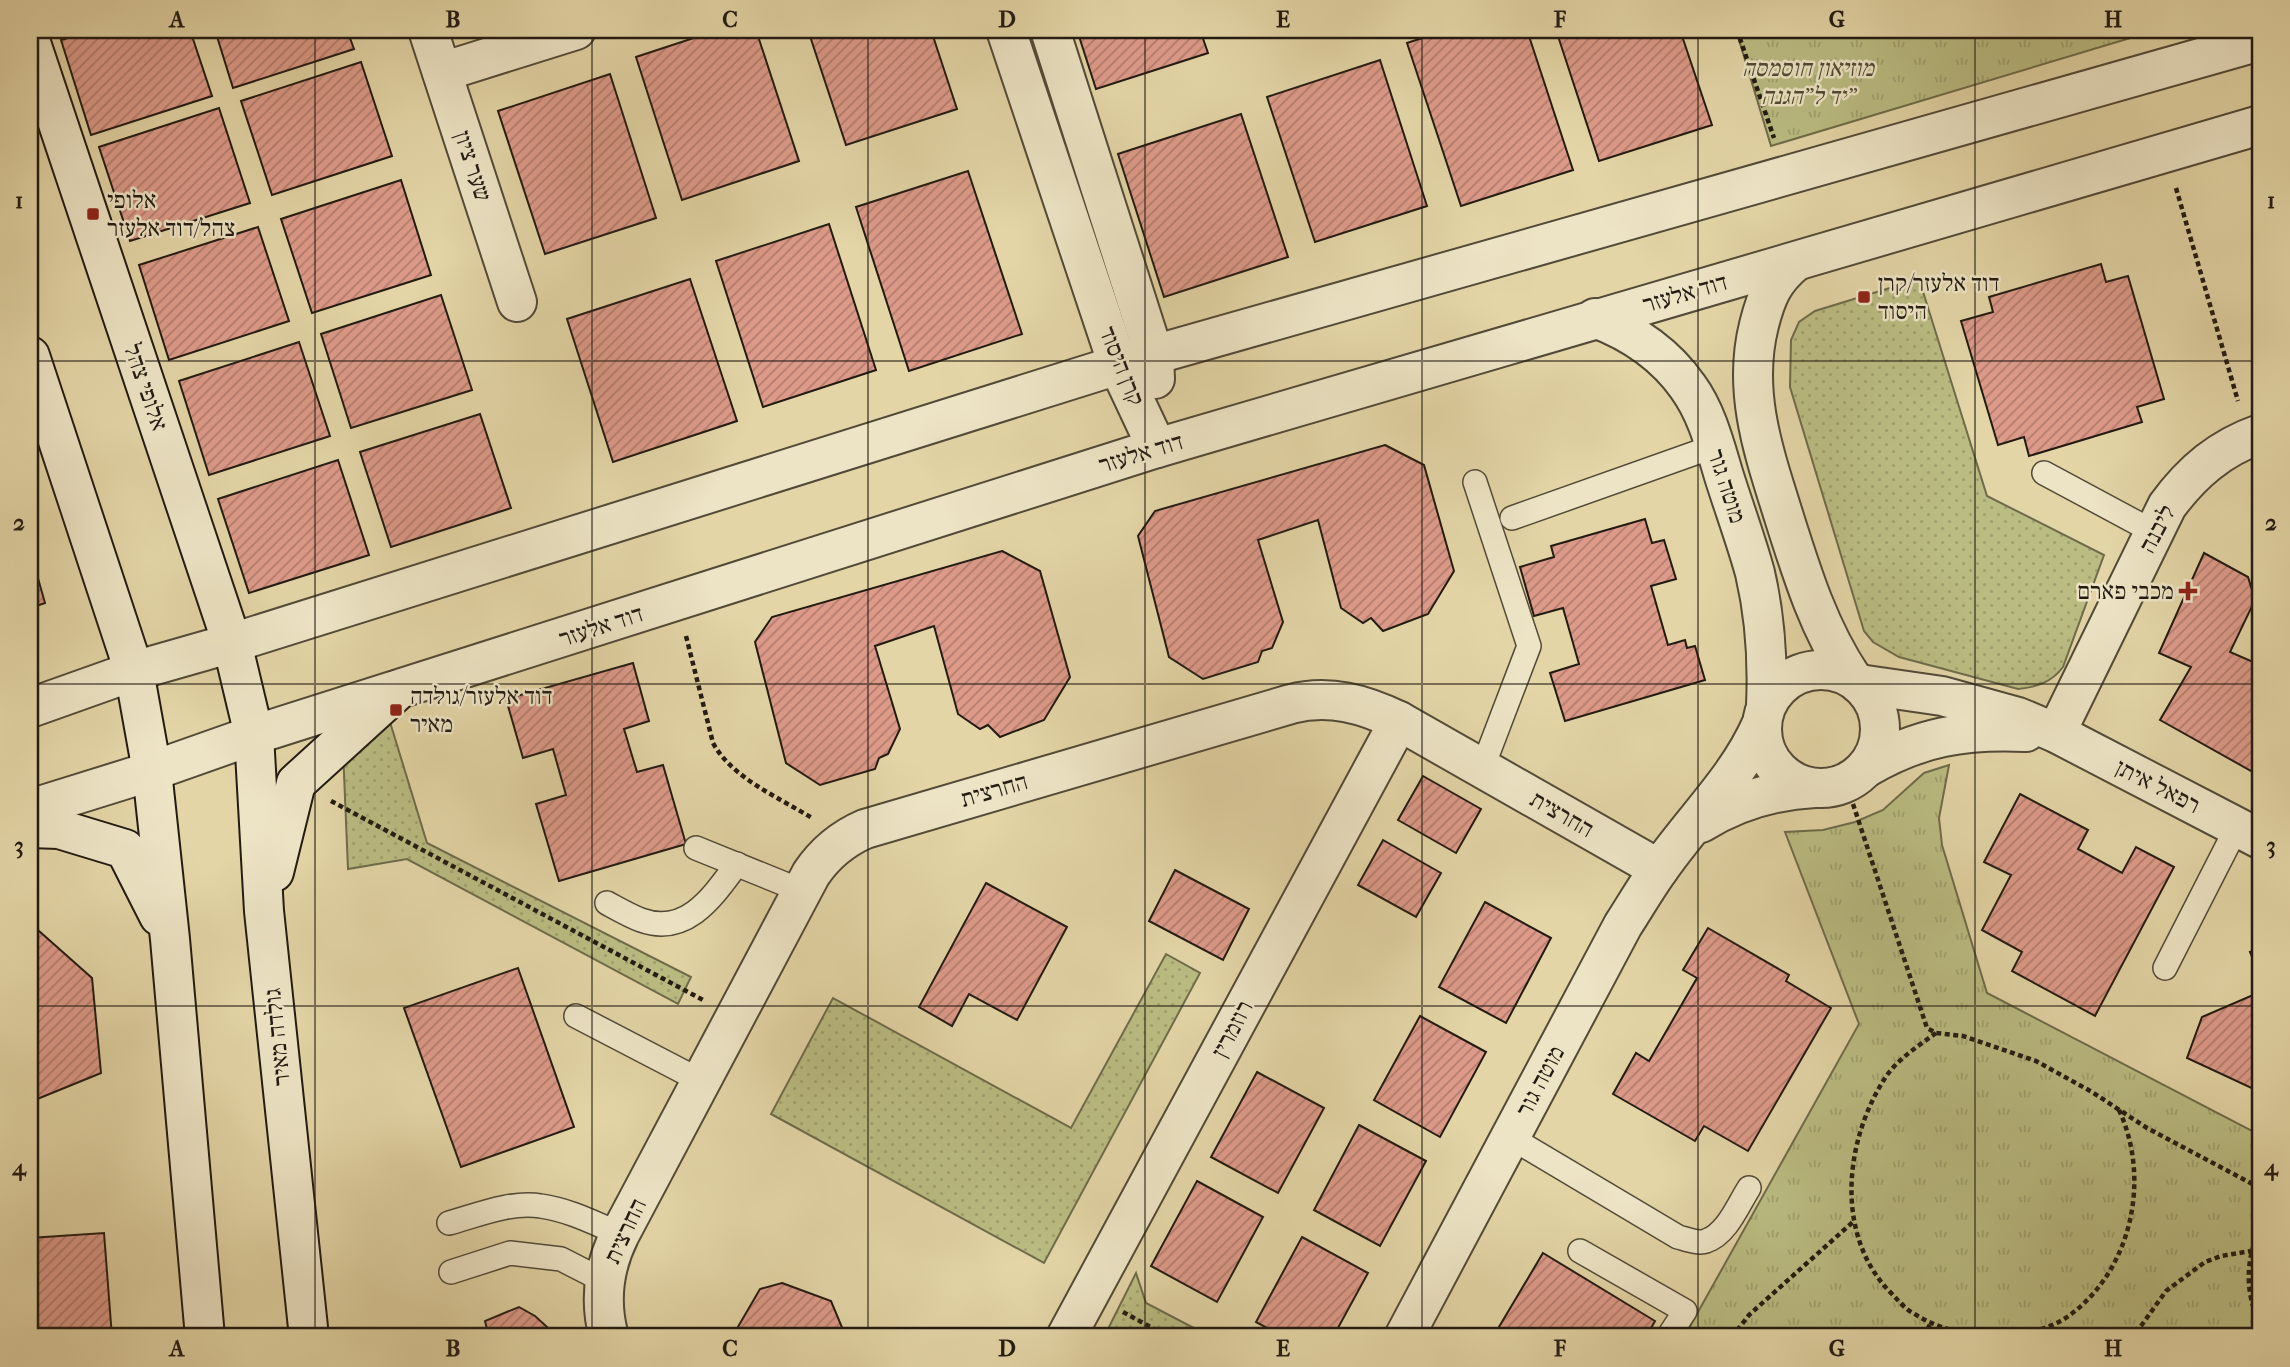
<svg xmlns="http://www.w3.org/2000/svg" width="2290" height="1367" viewBox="0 0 2290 1367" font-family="'IM FELL French Canon','Frank Ruhl Libre',serif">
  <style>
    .grass { fill: url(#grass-dots); stroke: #6e6c4a; stroke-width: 2 }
    .park { fill: url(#park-tufts); stroke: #6e6c4a; stroke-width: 2 }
    .building { fill: url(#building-hatch); stroke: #221b12; stroke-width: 2 }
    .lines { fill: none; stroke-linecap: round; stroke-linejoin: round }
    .service-casing { stroke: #524a37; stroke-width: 26 }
    .minor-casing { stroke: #524a37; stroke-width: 42 }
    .tertiary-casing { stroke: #524a37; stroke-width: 42 }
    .secondary-casing { stroke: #221b12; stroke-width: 42 }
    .path { stroke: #221b12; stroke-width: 4.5; stroke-dasharray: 5 3.5; stroke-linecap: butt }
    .service { stroke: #ede4c5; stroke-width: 23 }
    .minor { stroke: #ede4c5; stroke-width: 38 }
    .tertiary { stroke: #ede4c5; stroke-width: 38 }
    .secondary { stroke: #ede4c5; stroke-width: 38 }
    .grid { fill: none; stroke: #221b12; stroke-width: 2; stroke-opacity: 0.55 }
    .poi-dot { fill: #8f2418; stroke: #ede4c5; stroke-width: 2.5 }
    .labels { text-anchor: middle; stroke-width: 5; stroke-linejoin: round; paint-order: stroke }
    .park-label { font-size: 24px; font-style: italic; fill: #504b34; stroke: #ede4c5 }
    .street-label { font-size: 24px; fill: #221b12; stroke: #ede4c5 }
    .poi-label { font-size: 24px; fill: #221b12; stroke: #ede4c5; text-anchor: start }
    .neatline { fill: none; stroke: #221b12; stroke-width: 2.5 }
    .grid-label { font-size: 23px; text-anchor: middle; font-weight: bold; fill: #221b12 }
  </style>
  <defs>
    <pattern id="grass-dots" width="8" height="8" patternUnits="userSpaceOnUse" patternTransform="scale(1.75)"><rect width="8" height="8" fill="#babc82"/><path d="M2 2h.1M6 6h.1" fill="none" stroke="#a0a16f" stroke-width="1.8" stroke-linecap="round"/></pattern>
    <pattern id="park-tufts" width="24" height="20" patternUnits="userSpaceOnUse" patternTransform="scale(1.75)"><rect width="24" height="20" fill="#babc82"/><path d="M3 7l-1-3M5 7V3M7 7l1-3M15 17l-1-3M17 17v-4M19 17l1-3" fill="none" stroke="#a0a16f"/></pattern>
    <pattern id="building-hatch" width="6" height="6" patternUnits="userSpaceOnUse" patternTransform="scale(1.75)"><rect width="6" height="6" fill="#dd9a89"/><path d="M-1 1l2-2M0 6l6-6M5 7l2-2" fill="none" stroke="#b37d6f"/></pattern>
  </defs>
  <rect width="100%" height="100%" fill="#e3d5a6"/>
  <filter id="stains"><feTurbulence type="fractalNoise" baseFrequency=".00286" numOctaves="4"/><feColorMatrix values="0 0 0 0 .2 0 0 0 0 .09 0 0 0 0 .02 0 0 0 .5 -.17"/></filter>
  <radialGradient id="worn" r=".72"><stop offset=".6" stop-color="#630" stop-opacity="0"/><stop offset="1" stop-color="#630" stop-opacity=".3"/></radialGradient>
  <g class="grass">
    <path d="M1919,279L1987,496L2104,555L2063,667C2052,682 2037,687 2018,689L1899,657L1873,642L1864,631L1790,387L1791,340L1799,322L1815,311Z"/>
    <polygon points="386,709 427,843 691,977 678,1004 407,859 348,869 343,750"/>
    <polygon points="1166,954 1200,973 1044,1263 771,1114 833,998 1071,1128"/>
    <polygon points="1136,1273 1146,1303 1211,1337 1104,1337"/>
  </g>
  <g class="park">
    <polygon points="1736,30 2157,30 1771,146"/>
    <polygon points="1949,765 1939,818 1942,845 1987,993 2260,1135 2260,1337 1684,1337 1859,1024 1785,832 1823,830 1855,822 1883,810 1924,773"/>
  </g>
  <g class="building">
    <polygon points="94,30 190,30 212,96 91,135 61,40"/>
    <polygon points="215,30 347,30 354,49 233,88"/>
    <polygon points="718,30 756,30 799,161 682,200 636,57"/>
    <polygon points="808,30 931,30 957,109 846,145"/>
    <polygon points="1077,30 1200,30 1208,53 1096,89"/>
    <polygon points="1447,30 1527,30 1573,170 1461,206 1407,43"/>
    <polygon points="1556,30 1680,30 1712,125 1599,161"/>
    <polygon points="1380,60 1427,206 1315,242 1267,97"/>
    <polygon points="361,62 392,156 272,195 241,101"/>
    <polygon points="610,74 656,218 545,254 498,111"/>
    <polygon points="219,108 250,203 130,241 99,147"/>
    <polygon points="1241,114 1288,257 1164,297 1118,154"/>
    <polygon points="968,171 1022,334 909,371 856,207"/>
    <polygon points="401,180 431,275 312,313 281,219"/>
    <polygon points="829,224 876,370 763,407 716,261"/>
    <polygon points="258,227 289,321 169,360 139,265"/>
    <polygon points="2101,264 2106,282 2128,276 2164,399 2137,407 2142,422 2029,456 2024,437 1998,445 1961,321 1993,312 1989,297"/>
    <polygon points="690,279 737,421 613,462 567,319"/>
    <polygon points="441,295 472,390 351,428 321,334"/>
    <polygon points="299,342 330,436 209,475 179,381"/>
    <polygon points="480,414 511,508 391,547 360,452"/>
    <polygon points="1385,445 1424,465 1454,571 1428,614 1383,631 1371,618 1363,623 1341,608 1318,520 1258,540 1283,622 1272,648 1262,651 1258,662 1203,679 1169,657 1138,536 1155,511"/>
    <polygon points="338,460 369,555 249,593 218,499"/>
    <polygon points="1645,519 1652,543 1664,540 1676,579 1651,586 1668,645 1685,640 1687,648 1695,646 1705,680 1565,721 1550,673 1579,664 1563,608 1534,616 1520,567 1554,557 1551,546"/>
    <polygon points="30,550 45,603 30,608"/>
    <polygon points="1002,551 1040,571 1070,677 1044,720 1000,737 988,725 980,729 958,714 934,626 875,646 900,729 888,754 879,758 875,769 820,785 786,763 755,642 772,617"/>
    <polygon points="2204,553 2248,577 2255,600 2230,652 2260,665 2260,776 2160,720 2191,667 2159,653"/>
    <polygon points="633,663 649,721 624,729 637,772 663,765 686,844 559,881 536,804 566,795 553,749 523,758 506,699"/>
    <polygon points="1423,776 1481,809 1456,853 1398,820"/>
    <polygon points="2020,794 2088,830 2078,849 2122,873 2136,847 2174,867 2095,1016 2012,971 2022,952 1982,930 2011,875 1984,862"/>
    <polygon points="1383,840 1441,873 1416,917 1358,885"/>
    <polygon points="1175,870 1249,909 1223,960 1149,921"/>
    <polygon points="986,883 1067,927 1017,1020 969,994 952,1026 919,1007"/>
    <polygon points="1485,902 1551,938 1506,1023 1439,987"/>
    <polygon points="30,923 92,978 101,1073 30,1102"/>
    <polygon points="1708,928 1789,975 1786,981 1831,1008 1748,1151 1704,1126 1695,1141 1613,1094 1636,1053 1649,1061 1697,978 1683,970"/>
    <polygon points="2260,949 2260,976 2250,952"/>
    <polygon points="518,968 574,1127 461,1167 404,1008"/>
    <polygon points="2260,992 2260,1092 2187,1058 2202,1017"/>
    <polygon points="1420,1016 1486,1052 1440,1137 1374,1100"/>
    <polygon points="1257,1072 1324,1108 1278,1193 1211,1157"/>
    <polygon points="1359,1125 1426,1161 1380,1246 1314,1210"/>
    <polygon points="1197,1181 1263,1217 1217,1302 1151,1266"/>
    <polygon points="104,1233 112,1337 30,1337 30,1238"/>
    <polygon points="1302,1237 1368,1273 1333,1337 1284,1337 1256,1322"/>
    <polygon points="1543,1253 1655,1321 1646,1337 1493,1337"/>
    <polygon points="782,1283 831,1301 846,1337 736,1337 735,1332 760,1289"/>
    <polygon points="519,1307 535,1316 558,1337 489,1337 485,1321"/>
  </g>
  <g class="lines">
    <defs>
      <g id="service">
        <polyline points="2044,473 2154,532"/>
        <polyline points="1475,482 1529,646 1482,769"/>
        <polyline points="1512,518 1715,446"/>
        <polyline points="696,848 802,891"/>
        <path d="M607,903C618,909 630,916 641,920C687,937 714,895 737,864"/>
        <polyline points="2165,968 2237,827"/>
        <polyline points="576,1016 701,1081"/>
        <path d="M1510,1137L1678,1237C1686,1239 1698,1244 1706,1241C1727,1234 1738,1205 1749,1188"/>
        <path d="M449,1223C478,1215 511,1201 541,1206C569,1210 594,1223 620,1234"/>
        <polyline points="1580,1251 1685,1311 1668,1337"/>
        <polyline points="451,1272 510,1253 561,1259 604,1281"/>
      </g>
      <g id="minor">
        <polyline points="428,30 517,302"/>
        <polyline points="442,72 576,30"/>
        <path d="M1795,262C1773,280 1766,297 1759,325C1742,392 1764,453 1784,517C1802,574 1819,629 1852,678"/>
        <path d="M1595,318C1632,332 1665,354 1688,387C1707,413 1715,446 1724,476C1734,508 1746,540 1755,573C1765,616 1768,661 1766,705"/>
        <circle cx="1821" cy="729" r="59"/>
        <polyline points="1859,684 1942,696 2018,717 2056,733 2260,839"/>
        <path d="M2056,733L2167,506C2192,472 2220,448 2260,434"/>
        <path d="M1866,768C1918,737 1965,729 2026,732"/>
        <path d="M1701,823C1736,801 1774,790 1815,788"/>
        <path d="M609,1337C599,1301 603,1268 620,1234L811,874C825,853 842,839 865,829L1291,704C1329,694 1364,704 1399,721L1659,869"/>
        <polyline points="1066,1337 1399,721"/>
        <path d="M1404,1337L1623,925C1636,905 1648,884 1662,865C1696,817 1738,778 1762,723"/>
      </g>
      <g id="tertiary">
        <polyline points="1006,30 1118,365 1157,448"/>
        <polyline points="1050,30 1154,355 1155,379"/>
        <polyline points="30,708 134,671 232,643 1118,365 2260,41"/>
        <polyline points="30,809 152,771 254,735 1157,448 2260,125"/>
      </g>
      <g id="secondary">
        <polyline points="30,40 232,643 254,735 264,911 309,1337"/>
        <polyline points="30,356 134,671 152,771 170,939 205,1337"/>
        <polyline points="30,828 59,829 125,849 159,916"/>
        <polyline points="274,872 296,783 397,691"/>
      </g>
    </defs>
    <use href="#service" class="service-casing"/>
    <use href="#minor" class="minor-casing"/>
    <use href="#tertiary" class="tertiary-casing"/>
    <use href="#secondary" class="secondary-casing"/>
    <g class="path">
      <polyline points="1737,30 1774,138"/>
      <polyline points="2176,188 2238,401"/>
      <path d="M686,636L713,743C732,778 778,797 812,818"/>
      <polyline points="331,801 703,1000"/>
      <polyline points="1853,804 1927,1028 1936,1033 1963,1036 2036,1061 2092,1092 2147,1128 2260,1188"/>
      <path d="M1936,1033C1917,1047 1894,1061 1882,1083C1843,1147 1836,1240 1893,1295C1899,1301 1905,1309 1913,1313C1935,1327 1958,1333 1983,1337"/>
      <path d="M2260,1229C2245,1261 2245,1293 2260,1324"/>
      <polyline points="1123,1312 1169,1337"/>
      <polyline points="1732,1337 1749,1315 1854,1221"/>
      <polyline points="1924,1337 1931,1322"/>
      <path d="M1999,1337C2023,1334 2050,1330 2070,1315C2132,1269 2151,1179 2119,1110"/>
      <polyline points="2128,1337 2141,1326 2166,1291 2205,1262 2221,1256 2251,1251"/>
    </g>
    <use href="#service" class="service"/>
    <use href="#minor" class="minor"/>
    <use href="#tertiary" class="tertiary"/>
    <use href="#secondary" class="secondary"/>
  </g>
  <path class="grid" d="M315,30V1337M592,30V1337M868,30V1337M1145,30V1337M1422,30V1337M1698,30V1337M1975,30V1337M30,361H2260M30,684H2260M30,1006H2260"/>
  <g class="poi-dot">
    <rect x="86" y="207" width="14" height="14" rx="3.5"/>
    <rect x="1857" y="290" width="14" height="14" rx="3.5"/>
    <path d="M2184.5 580.5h7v7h7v7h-7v7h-7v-7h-7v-7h7z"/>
    <rect x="389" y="703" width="14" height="14" rx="3.5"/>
  </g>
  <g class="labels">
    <g class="park-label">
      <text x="1808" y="76">מוזיאון חוסמסה<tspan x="1808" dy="28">יד ל"הגנה"</tspan></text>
    </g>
    <g class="street-label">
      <text transform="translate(473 166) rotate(72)" y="8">שער ציון</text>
      <text transform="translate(1685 293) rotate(-16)" y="8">דוד אלעזר</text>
      <text transform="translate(1122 366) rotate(68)" y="8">קרן היסוד</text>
      <text transform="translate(146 387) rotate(71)" y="8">אלופי צהל</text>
      <text transform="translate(1141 453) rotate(-17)" y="8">דוד אלעזר</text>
      <text transform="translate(1727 486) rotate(72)" y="8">מוטה גור</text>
      <text transform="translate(2157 529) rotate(-62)" y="8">ליבנה</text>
      <text transform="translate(601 626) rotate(-18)" y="8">דוד אלעזר</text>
      <text transform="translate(2158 786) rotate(27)" y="8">רפאל איתן</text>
      <text transform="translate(994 790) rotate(-16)" y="8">החרצית</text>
      <text transform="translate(1562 814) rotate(30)" y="8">החרצית</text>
      <text transform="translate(1232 1029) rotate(-62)" y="8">רוזמרין</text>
      <text transform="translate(277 1037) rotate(-96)" y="8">גולדה מאיר</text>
      <text transform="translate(1540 1081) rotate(-62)" y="8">מוטה גור</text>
      <text transform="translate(625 1231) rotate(-65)" y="8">החרצית</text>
    </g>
    <g class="poi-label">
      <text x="107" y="208">אלופי<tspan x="107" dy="28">צהל/דוד אלעזר</tspan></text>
      <text x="1878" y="291">דוד אלעזר/קרן<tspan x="1878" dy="28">היסוד</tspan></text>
      <text x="2174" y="599" text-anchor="end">מכבי פארם</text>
      <text x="410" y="704">דוד אלעזר/גולדה<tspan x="410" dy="28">מאיר</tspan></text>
    </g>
  </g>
  <rect width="2290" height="1367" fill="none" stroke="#e3d5a6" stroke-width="77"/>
  <rect x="38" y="38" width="2214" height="1290" class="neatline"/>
  <g class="grid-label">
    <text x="177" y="27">A</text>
    <text x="453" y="27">B</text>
    <text x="730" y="27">C</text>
    <text x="1007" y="27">D</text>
    <text x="1283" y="27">E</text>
    <text x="1560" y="27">F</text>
    <text x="1837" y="27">G</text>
    <text x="2113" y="27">H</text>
    <text x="19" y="208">1</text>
    <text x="2271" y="208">1</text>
    <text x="19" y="530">2</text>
    <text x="2271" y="530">2</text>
    <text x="19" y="853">3</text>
    <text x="2271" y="853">3</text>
    <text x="19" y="1175">4</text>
    <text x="2271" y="1175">4</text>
    <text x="177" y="1356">A</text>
    <text x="453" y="1356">B</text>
    <text x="730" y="1356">C</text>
    <text x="1007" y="1356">D</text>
    <text x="1283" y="1356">E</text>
    <text x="1560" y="1356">F</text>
    <text x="1837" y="1356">G</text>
    <text x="2113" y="1356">H</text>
  </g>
  <rect width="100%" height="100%" filter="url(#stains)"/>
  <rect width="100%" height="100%" fill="url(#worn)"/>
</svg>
